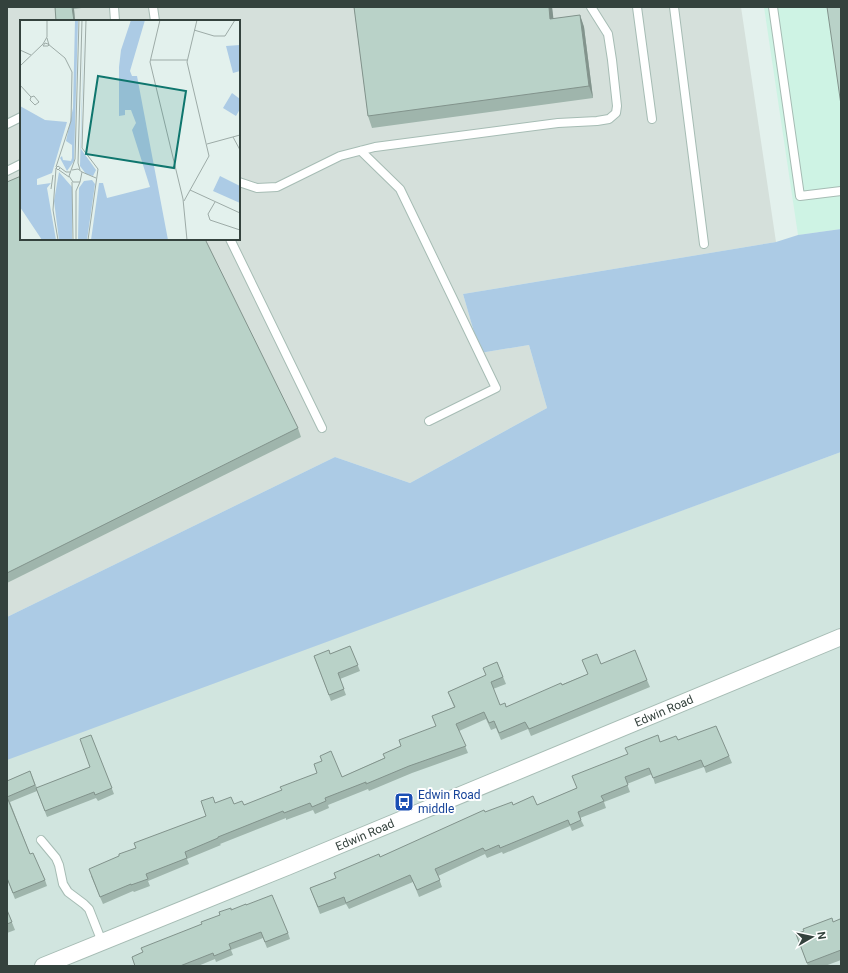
<svg xmlns="http://www.w3.org/2000/svg" width="848" height="973" viewBox="0 0 848 973" font-family="Roboto,sans-serif">
  <style>
    .residential { fill: #d1e5df }
    .commercial { fill: #cef3e4 }
    .industrial { fill: #d5e0db; fill-rule: evenodd }
    .green { fill: #accbe5 }
    .lines { fill: none; stroke-linecap: round; stroke-linejoin: round }
    .service-casing { stroke: #a6bcb4; stroke-width: 10 }
    .minor-casing { stroke: #a6bcb4; stroke-width: 18 }
    .service { stroke: #fff; stroke-width: 8 }
    .minor { stroke: #fff; stroke-width: 16 }
    .wall { fill: #9fb5ac }
    .shaded-wall { fill: #82938c }
    .building { fill: #b9d2c8; stroke: #82938c }
    .labels { text-anchor: middle; stroke-width: 4; stroke-linejoin: round; paint-order: stroke }
    .street-label { font-size: 12px; fill: #34423d; stroke: #fff }
    .transit-label { font-size: 12px; fill: #164399; stroke: #fff; text-anchor: start }
    .inset-road { fill: none; stroke: #9daba7; stroke-width: 1 }
    .view { fill: #0f766e; fill-opacity: 0.15; stroke: #0f766e; stroke-width: 2 }
    .inset-edge { fill: none; stroke: #34423d; stroke-width: 2 }
  </style>
  <rect width="100%" height="100%" fill="#e3f1ed"/>
  <polygon class="residential" points="841,452 841,966 7,966 7,759"/>
  <polygon class="commercial" points="764,7 841,7 841,229 798,235"/>
  <path class="industrial" d="M7,7H741L776,242L463,294L480,353L529,345L547,408L410,483L335,457L7,617ZM21,21H239V239H21Z"/>
  <polygon class="green" points="841,229 841,452 7,760 7,617 335,457 410,483 547,408 529,345 480,353 463,294 776,242 798,235"/>
  <g class="lines">
    <defs>
      <g id="service">
        <polyline points="114,7 115,21"/>
        <polyline points="153,7 155,21"/>
        <polyline points="637,7 652,119"/>
        <polyline points="674,7 704,244"/>
        <polyline points="773,7 800,196 841,191"/>
        <polyline points="7,124 21,117"/>
        <polyline points="361,151 400,189 496,388 429,421"/>
        <polyline points="7,171 21,164"/>
        <polyline points="239,182 257,188 277,187 340,156 375,147 558,123 597,121 609,119 616,113 617,106 612,60 608,34 591,7"/>
        <polyline points="230,239 322,428"/>
        <polyline points="41,840 56,858 59,865 63,884 68,892 84,904 89,909 102,942"/>
      </g>
      <polyline id="minor" points="43,966 287,867 841,637"/>
    </defs>
    <use href="#service" class="service-casing"/>
    <use href="#minor" class="minor-casing"/>
    <use href="#service" class="service"/>
    <use href="#minor" class="minor"/>
  </g>
  <g class="wall">
    <polygon points="55,7 89,7 74,9 75,21 56,21"/>
    <polygon points="354,7 552,7 553,19 580,15 584,27 593,98 372,128 368,116"/>
    <polygon points="7,182 298,428 301,437 7,583"/>
    <polygon points="350,646 360,671 340,679 346,695 331,701 314,656 330,654"/>
    <polygon points="582,660 601,664 647,680 650,687 531,736 528,729 501,740 496,728 491,730 486,719 459,731 468,753 412,773 369,791 368,789 328,805 329,808 315,814 313,810 286,820 286,818 220,844 221,845 187,859 189,864 148,881 150,886 134,892 133,891 103,904 91,876 119,856 135,848 206,816 215,803 244,805 342,777 384,758 401,746 436,726 432,716 454,707 448,692 486,675 497,662 506,684 493,689 500,705 506,707 588,674"/>
    <polygon points="91,735 114,794 98,801 96,798 47,817 37,791 10,802 30,854 45,880 47,886 15,899 7,879 7,781 30,771 37,788 90,767"/>
    <polygon points="678,740 729,756 732,763 706,773 704,767 655,784 652,774 627,784 630,792 604,802 606,808 580,818 584,826 572,831 570,826 503,854 502,852 487,858 485,854 438,876 442,887 419,897 413,882 349,909 346,904 320,914 310,888 336,878 380,857 485,812 513,805 537,805 577,788 660,742"/>
    <polygon points="246,905 288,933 290,939 267,948 263,938 231,950 233,955 216,962 215,959 198,966 135,966 132,957 143,952 231,910"/>
    <polygon points="7,910 15,930 7,933"/>
    <polygon points="833,922 841,922 841,960 825,966 808,966 796,934"/>
  </g>
  <g class="shaded-wall">
    <polygon points="72,7 74,7 74,9 75,21 74,21"/>
    <polygon points="549,7 552,7 555,31 550,19"/>
    <polygon points="580,15 584,27 593,98 589,86"/>
  </g>
  <g class="building">
    <polygon points="55,7 72,7 74,21 56,21"/>
    <polygon points="354,7 549,7 550,19 580,15 589,86 368,116"/>
    <polygon points="827,7 841,7 841,105"/>
    <polygon points="21,176 21,239 205,239 298,428 7,573 7,182"/>
    <polygon points="350,646 358,665 338,673 344,689 329,695 314,656 329,650 330,654"/>
    <polygon points="635,650 647,680 529,729 525,722 499,733 494,721 489,723 484,712 456,724 466,746 409,766 366,784 366,782 325,798 326,801 312,807 310,803 284,813 283,811 218,837 218,838 185,852 187,858 146,874 148,879 131,885 131,884 100,897 89,869 119,856 119,854 136,848 134,843 206,816 201,801 213,797 215,803 231,797 234,804 242,801 244,805 282,790 280,787 317,773 314,764 322,761 320,756 331,751 342,777 385,758 383,754 401,746 399,740 436,726 432,716 455,707 448,692 486,675 483,668 497,662 503,677 491,682 500,705 505,703 506,707 561,683 562,685 588,674 582,660 597,654 601,664"/>
    <polygon points="716,726 729,756 704,767 701,760 653,778 649,768 625,777 628,785 601,796 604,801 578,812 581,820 570,825 568,820 500,848 499,845 485,851 483,848 435,869 440,880 417,890 410,875 346,903 344,897 318,907 310,888 336,878 334,873 379,854 380,857 484,810 485,812 512,802 513,805 533,796 537,805 577,788 572,776 628,754 625,748 658,735 660,742 676,736 678,740"/>
    <polygon points="91,735 112,788 95,795 94,792 45,811 36,788 90,767 80,739"/>
    <polygon points="30,771 35,785 7,797 30,854 33,853 45,880 13,893 7,878 7,781"/>
    <polygon points="272,895 288,933 265,942 261,932 229,944 231,949 214,956 213,953 180,966 135,966 132,957 143,952 141,948 202,924 201,922 220,915 219,912 231,908 231,910 246,904 246,905"/>
    <polygon points="7,910 12,922 7,924"/>
    <polygon points="832,918 833,922 840,919 841,922 841,950 807,963 796,934 804,931 803,929"/>
  </g>
  <defs>
    <symbol id="bus-square" viewBox="-11 -11 22 22"><rect x="-9" y="-9" width="18" height="18" rx="4" fill="#1a4fb4" stroke="#fff"/><path d="M-5-6H5V4H4V6H2V4H-2V6H-4V4H-5ZM-3.5-4V0h7V-4ZM-3.5 1.2v1.5H-2V1.2ZM2 1.2v1.5H3.5V1.2Z" fill="#fff"/></symbol>
  </defs>
  <g fill-rule="evenodd">
    <use href="#bus-square" x="393" y="791" width="22" height="22"/>
  </g>
  <g class="labels">
    <g class="street-label">
      <text transform="translate(664 711) rotate(-23)" y="4">Edwin Road</text>
      <text transform="translate(365 835) rotate(-23)" y="4">Edwin Road</text>
    </g>
    <g class="transit-label">
      <text x="418" y="799">Edwin Road<tspan x="418" dy="14">middle</tspan></text>
    </g>
  </g>
  <g transform="translate(20 20)">
    <rect width="220" height="220" fill="#e3f1ed"/>
    <path d="M55,0H58L54,141L47,151L40,138L42,136L43,140L51,141L52,138V125L46,121L53,88ZM64,0L61,129L76,150L73,156L66,154L60,146ZM111,0H125L110,51L112,56H117L148,220H71L79,163H83L87,178L130,167L112,110L116,103L111,90H105V95L99,96V47L101,30ZM220,25V51L213,53L206,26ZM212,73L220,79V89L216,96L203,88ZM0,86L25,100L47,102L32,153L17,159V165L31,163L27,168L36,220H22L0,187ZM39,152L52,167V220H39L34,181ZM200,156L220,166V183L193,171ZM72,160L75,164L67,220H58L59,168L64,161Z" fill="#accbe5"/>
    <path class="inset-road" d="M66,0L62,128L78,149L68,220M140,0L130,42L163,179L167,220M174,10L194,16H205L215,0M27,18L29,25L28,26H23L25,23L28,24M23,24L27,17V0M28,24L45,38L52,52L51,101L36,147M0,30L11,35M131,40H167M0,46L23,24M0,65L11,77L10,80L15,85L19,82L14,76L11,77M213,117L220,130M187,124L220,115M36,148L33,190L38,220M40,148L38,150L36,148L38,146L46,152H50M39,150L49,157M52,150L58,149L62,152L60,162H53L49,156L55,139L59,0M60,150L58,143L62,0M62,152L76,158M52,162L53,220M31,169L33,155M170,170L220,193M164,181L189,136L167,42L177,0M195,182L188,194L190,200L220,210M56,220V171L60,162"/>
    <path class="view" d="M78,56L166,71L154,148L66,134Z"/>
    <rect width="220" height="220" class="inset-edge"/>
  </g>
  <rect width="848" height="973" fill="none" stroke="#34423d" stroke-width="16"/>
  <g transform="translate(812 937) rotate(81)" stroke="#ffffff" stroke-width="3" paint-order="stroke">
  <path d="M0-3L7 15L0 10L-7 15Z" fill="#34423d"/>
  <text y="-6" font-size="11" font-weight="bold" text-anchor="middle" fill="#34423d">N</text>
  </g>
</svg>
